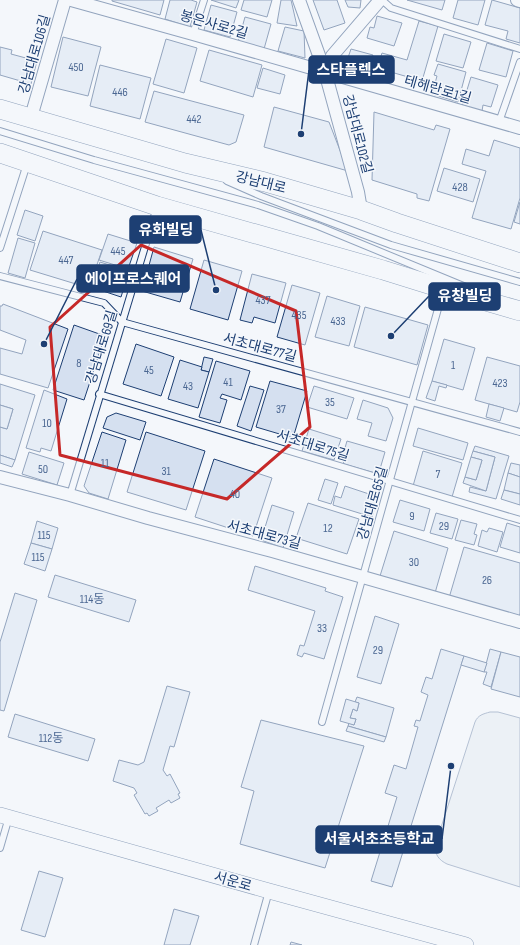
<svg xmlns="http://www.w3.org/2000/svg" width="520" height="945" viewBox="0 0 520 945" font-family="'Sofia Sans Condensed','Noto Sans KR',sans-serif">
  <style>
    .green { fill: #e3e9f0; stroke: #687fa3 }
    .building { fill: #d5e0f0; stroke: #1d3f73 }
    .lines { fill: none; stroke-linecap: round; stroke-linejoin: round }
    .service-casing { stroke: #1d3f73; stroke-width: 8 }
    .minor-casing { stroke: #1d3f73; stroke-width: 14 }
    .tertiary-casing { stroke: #1d3f73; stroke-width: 16 }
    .primary-casing { stroke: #1d3f73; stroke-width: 20 }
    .service { stroke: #f4f7fb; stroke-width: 6 }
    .minor { stroke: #f4f7fb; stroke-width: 12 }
    .tertiary { stroke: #f4f7fb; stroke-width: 15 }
    .primary { stroke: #f4f7fb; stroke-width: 19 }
    .marked { fill: none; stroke: #c62828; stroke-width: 3; stroke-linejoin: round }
    .labels { text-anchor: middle; stroke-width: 3; stroke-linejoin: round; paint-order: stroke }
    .number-label { font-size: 12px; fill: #4b6792 }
    .street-label { font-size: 14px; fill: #1d3f73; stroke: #f4f7fb }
    .leader { fill: none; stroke: #1d3f73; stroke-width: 1.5 }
    .callout-dot { fill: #1d3f73; stroke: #f4f7fb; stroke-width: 1.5 }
    .callout { fill: #1d3f73; stroke: #1d3f73; stroke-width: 1.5 }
    .callout-label { font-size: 15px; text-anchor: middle; font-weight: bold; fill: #fff }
  </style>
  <rect width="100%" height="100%" fill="#f4f7fb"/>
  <path class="green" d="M490,712H498L520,718V887L447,864C439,860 435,855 435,846L475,722C478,715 483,714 490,712Z"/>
  <g class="building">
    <polygon points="112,0 164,0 160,15 112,1"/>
    <polygon points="170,0 191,0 197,2 190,27 165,19"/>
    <polygon points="211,0 239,0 236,8"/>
    <polygon points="244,0 272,0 267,17 241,10"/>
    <polygon points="281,0 291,0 297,26 277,23"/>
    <polygon points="313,0 337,0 345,23 324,30"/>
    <polygon points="345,0 361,0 360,8 348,7"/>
    <polygon points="407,0 445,0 442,10"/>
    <polygon points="458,0 485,0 478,25 453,18"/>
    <polygon points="492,0 520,8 520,43 506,39 508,31 485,25"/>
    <polygon points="211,5 237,12 230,37 204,30"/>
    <polygon points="377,16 402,23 394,46 367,38 370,27 374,28"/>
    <polygon points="245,17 271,24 264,49 238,42"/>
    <polygon points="419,21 438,26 422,81 377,68 382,53 407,60"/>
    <polygon points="285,27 304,31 305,58 278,51"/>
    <polygon points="444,34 471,42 463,68 436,61"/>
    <polygon points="63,37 101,47 88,96 51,87"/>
    <polygon points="166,39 197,48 184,93 153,84"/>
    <polygon points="487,43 513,51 506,77 479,70"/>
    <polygon points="0,47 12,50 11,54 37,61 31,84 0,75"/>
    <polygon points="351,49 373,55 366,76 344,69"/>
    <polygon points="209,50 262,65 253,97 200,81"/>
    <polygon points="438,64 466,72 458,102 432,94 437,76 434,75"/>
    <polygon points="100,65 151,78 140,119 90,106"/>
    <polygon points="263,68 285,75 280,94 257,88"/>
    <polygon points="471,77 498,85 491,107 483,105 482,111 462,106"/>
    <polygon points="154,91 244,115 236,142 229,145 145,122"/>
    <polygon points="274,107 329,122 348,171 264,147"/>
    <polygon points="374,112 434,130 436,125 450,129 429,201 417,198 417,194 372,180"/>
    <polygon points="494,140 520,148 520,198 511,229 472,218 486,171 462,164 466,149 489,156"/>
    <polygon points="444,168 480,179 473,202 437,191"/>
    <polygon points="520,202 520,224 514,222"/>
    <polygon points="25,210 43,216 35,241 17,235"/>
    <polygon points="43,231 102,250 89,288 30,270"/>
    <polygon points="108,234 137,243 128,269 99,260"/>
    <polygon points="18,238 35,243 25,278 8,273"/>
    <polygon points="154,247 193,259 180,302 142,291"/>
    <polygon points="204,260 242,271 228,320 190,309"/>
    <polygon points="100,262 129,271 121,297 97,289 97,287 92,285"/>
    <polygon points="252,274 286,283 275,323 254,317 252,323 240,320"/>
    <polygon points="292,285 320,293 305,345 277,337"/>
    <polygon points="327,296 360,306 349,346 315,337"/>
    <polygon points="3,304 68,329 48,388 0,374 0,348 22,354 26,340 0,330 0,306 2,306"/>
    <polygon points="365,307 428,325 417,365 354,347"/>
    <polygon points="74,325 105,336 84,400 53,390"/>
    <polygon points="444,339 475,348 463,390 432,381"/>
    <polygon points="136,344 174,357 161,396 123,384"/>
    <polygon points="204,357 213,359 209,372 201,370"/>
    <polygon points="487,357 520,366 520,402 517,412 475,400"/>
    <polygon points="180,360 202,367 201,370 209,372 198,408 168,399"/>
    <polygon points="216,361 250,371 241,400 222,394 220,398 227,400 220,423 199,417"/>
    <polygon points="270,381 307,391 293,438 256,427"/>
    <polygon points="432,381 447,385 446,388 439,386 435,401 426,398"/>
    <polygon points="0,384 35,395 15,460 0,455 0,427 7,429 13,409 0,405"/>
    <polygon points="250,386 264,390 251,431 237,426"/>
    <polygon points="314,386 354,398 347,419 307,407"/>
    <polygon points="44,390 67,399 51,451 41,448 40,452 26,448"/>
    <polygon points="363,400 388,408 393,418 386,441 368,436 372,423 357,419"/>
    <polygon points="489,404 504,408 500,421 486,417"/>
    <polygon points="0,405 13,409 7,429 0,427"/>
    <polygon points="116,413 146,422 140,440 103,428 107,417"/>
    <polygon points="418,428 468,443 463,460 413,446"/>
    <polygon points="309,429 341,439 334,460 302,451"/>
    <polygon points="102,432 126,440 108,499 89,493 84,486"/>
    <polygon points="146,432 205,451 186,510 127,492"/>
    <polygon points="347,441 385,452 380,469 375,473 344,464 342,458"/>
    <polygon points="475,446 509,456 496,499 469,492 470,487 486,491 495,457 473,451"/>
    <polygon points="423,451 462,463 452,497 413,486"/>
    <polygon points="473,451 495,457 486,491 463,483 465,477 476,480 482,460 471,457"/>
    <polygon points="29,452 64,463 57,485 22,474"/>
    <polygon points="0,455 15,460 12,467 0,463"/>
    <polygon points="471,457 482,460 476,480 465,477"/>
    <polygon points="214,459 272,478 253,536 195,517"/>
    <polygon points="511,463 520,465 520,477 508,473"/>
    <polygon points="508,473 520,477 520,494 504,490"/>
    <polygon points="325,479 338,483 331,504 318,500"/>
    <polygon points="345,486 378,497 372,517 333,505 335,496 341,498"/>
    <polygon points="504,490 520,494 520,505 501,499"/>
    <polygon points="400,500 430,509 424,531 393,522"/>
    <polygon points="308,503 359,519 347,554 296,538"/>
    <polygon points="272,505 294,512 283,548 261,540"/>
    <polygon points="436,513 458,519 452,539 430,533"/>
    <polygon points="461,520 477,524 474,534 477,535 474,545 455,540"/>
    <polygon points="37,521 58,528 52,549 31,543"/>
    <polygon points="507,523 520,527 520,553 500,547"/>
    <polygon points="489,528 503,532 497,552 478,546 482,530 487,532"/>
    <polygon points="394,531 448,548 435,593 380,576"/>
    <polygon points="31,543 52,549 45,571 24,564"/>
    <polygon points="464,547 520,563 520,613 519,618 449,598"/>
    <polygon points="255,566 326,588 325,591 343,597 324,659 304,653 302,657 297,655 300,645 304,646 315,611 248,590"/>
    <polygon points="55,575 136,600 129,622 48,597"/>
    <polygon points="15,593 37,600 4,711 0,710 0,642"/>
    <polygon points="375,616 399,624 381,684 357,677"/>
    <polygon points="441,649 464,656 392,887 371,881 397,797 385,793 394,765 406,769 418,727 414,726 416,720 420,721 428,695 421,692 426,677 432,679"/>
    <polygon points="490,649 501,652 491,687 483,684 487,672 484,672"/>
    <polygon points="501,652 520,657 520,697 491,689"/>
    <polygon points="464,656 487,663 484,672 461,665"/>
    <polygon points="167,686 190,692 174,747 170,746 163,770 167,776 170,774 180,793 178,794 180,798 171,803 169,800 156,808 158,811 149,816 147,813 145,814 134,795 137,793 134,788 113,781 119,760 138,765 144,762"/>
    <polygon points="357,697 394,708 386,737 348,726 349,723 354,725 356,719 350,718 353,709 357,711 359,703 355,702"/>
    <polygon points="346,699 359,703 357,711 353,709 350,718 356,719 354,725 340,721"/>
    <polygon points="15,714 95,739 88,761 8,737"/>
    <polygon points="261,720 364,746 325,868 240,844 254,791 241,787"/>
    <polygon points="348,726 386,737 384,742 346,731"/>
    <polygon points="39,871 63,878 45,937 21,930"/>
    <polygon points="174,909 199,916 190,945 164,945"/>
    <polygon points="291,942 302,945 290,945"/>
  </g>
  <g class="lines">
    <defs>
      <g id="service">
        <polyline points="382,0 391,8 520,49"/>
        <polyline points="193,34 204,0"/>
        <polyline points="499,122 520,62"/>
        <polyline points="0,131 94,160 258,205 318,226 466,287"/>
        <polyline points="227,181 261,196 391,245 520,282"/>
        <polyline points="0,248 27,164"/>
        <polyline points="0,276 104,303 122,322 520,432"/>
        <polyline points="99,394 520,520"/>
        <polyline points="70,495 157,207"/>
        <polyline points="322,722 443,291"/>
        <polyline points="0,848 9,817"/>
        <polyline points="254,945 269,891"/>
      </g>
      <g id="minor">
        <polyline points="71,0 193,34 520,128"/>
        <polyline points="299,0 325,72 358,192 361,210"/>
        <polyline points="517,0 520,1"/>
        <polyline points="325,72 332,56 380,0"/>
        <polyline points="31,117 65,0"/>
        <polyline points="0,477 70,495 148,518 272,551 520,622"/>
      </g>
      <polyline id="tertiary" points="0,815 269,891 466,945"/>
      <g id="primary">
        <polyline points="0,109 185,163 265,182 361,210 397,223 520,263"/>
        <polyline points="0,153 157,206 383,270 444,289 520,311"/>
      </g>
    </defs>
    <use href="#service" class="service-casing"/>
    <use href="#minor" class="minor-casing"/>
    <use href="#tertiary" class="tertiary-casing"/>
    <use href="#primary" class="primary-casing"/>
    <use href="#service" class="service"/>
    <use href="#minor" class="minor"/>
    <use href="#tertiary" class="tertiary"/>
    <use href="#primary" class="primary"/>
  </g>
  <path d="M0 0H520V945H0ZM141,245L296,311L310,427L227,499L60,455L50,327Z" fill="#f4f7fb" fill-opacity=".55" fill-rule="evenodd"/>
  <path class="marked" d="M141,245L296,311L310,427L227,499L60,455L50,327Z"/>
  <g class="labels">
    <g class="number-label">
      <text x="76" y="71">450</text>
      <text x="120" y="96">446</text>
      <text x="194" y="123">442</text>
      <text x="460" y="191">428</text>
      <text x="118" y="255">445</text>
      <text x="66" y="264">447</text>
      <text x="263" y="304">437</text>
      <text x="299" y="319">435</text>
      <text x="338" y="325">433</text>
      <text x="79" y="367">8</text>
      <text x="453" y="369">1</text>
      <text x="149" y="374">45</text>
      <text x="228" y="386">41</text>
      <text x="500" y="387">423</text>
      <text x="188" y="390">43</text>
      <text x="330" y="406">35</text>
      <text x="281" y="413">37</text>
      <text x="47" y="427">10</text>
      <text x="105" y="467">11</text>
      <text x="43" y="473">50</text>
      <text x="166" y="475">31</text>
      <text x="438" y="478">7</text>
      <text x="235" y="498">40</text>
      <text x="412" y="520">9</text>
      <text x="444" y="530">29</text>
      <text x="328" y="532">12</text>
      <text x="44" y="539">115</text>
      <text x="38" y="561">115</text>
      <text x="414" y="566">30</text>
      <text x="487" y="584">26</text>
      <text x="92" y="603">114동</text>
      <text x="322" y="632">33</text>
      <text x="378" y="654">29</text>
      <text x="51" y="742">112동</text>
    </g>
    <g class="street-label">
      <text transform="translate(214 24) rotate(16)" y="5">봉은사로2길</text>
      <text transform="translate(34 54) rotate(-74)" y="5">강남대로106길</text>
      <text transform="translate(438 89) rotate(16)" y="5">테헤란로1길</text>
      <text transform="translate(358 134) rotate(75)" y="5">강남대로102길</text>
      <text transform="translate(261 182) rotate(14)" y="5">강남대로</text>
      <text transform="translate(101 347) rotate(-73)" y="5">강남대로69길</text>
      <text transform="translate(260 347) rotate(15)" y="5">서초대로77길</text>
      <text transform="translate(313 445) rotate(17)" y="5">서초대로75길</text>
      <text transform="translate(372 503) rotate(-74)" y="5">강남대로65길</text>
      <text transform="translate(264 534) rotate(15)" y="5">서초대로73길</text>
      <text transform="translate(233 881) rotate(16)" y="5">서운로</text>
    </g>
  </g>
  <path class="leader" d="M301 134L309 70M216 290L201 230M44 344L77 279M391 336L429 296M451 766L442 839"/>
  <g class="callout-dot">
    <circle cx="301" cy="134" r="4"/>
    <circle cx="216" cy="290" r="4"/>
    <circle cx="44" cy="344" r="4"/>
    <circle cx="391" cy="336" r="4"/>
    <circle cx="451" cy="766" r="4"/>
  </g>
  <g class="callout">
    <rect x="309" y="56" width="85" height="27" rx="4"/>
    <rect x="130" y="216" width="71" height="27" rx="4"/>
    <rect x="77" y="265" width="112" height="27" rx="4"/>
    <rect x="429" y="283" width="71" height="27" rx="4"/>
    <rect x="316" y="826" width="126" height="27" rx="4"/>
  </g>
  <g class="callout-label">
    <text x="351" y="75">스타플렉스</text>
    <text x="166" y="235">유화빌딩</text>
    <text x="133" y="284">에이프로스퀘어</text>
    <text x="465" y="301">유창빌딩</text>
    <text x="379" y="844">서울서초초등학교</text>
  </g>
</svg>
